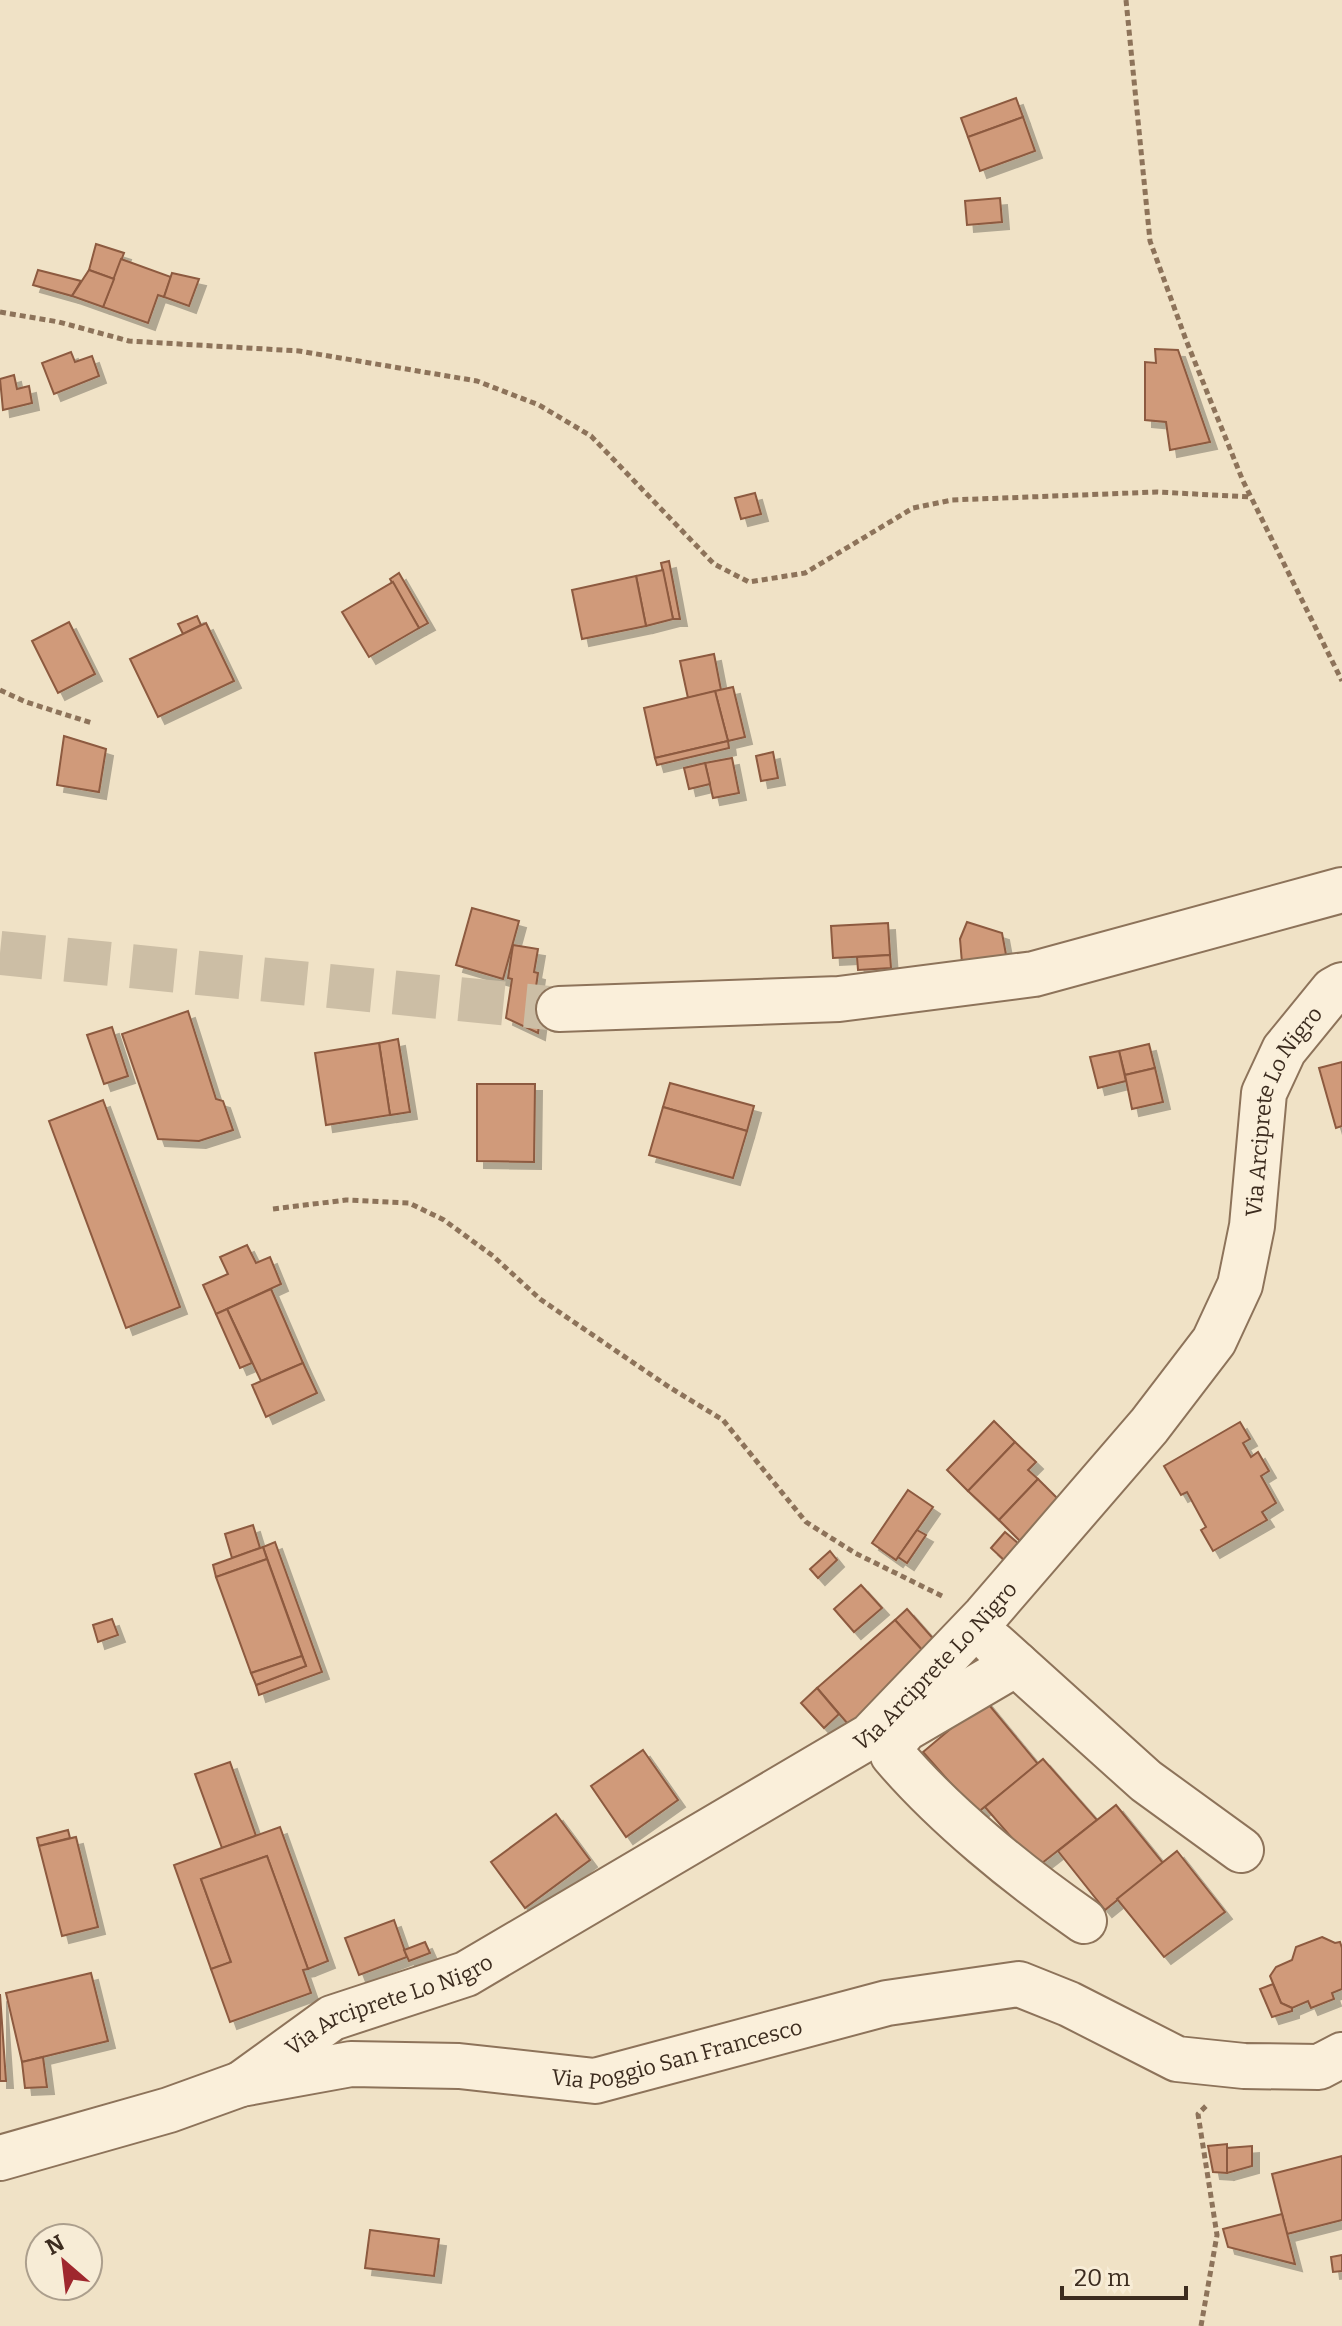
<svg xmlns="http://www.w3.org/2000/svg" width="1342" height="2326" viewBox="0 0 1342 2326" font-family="Bitter,serif">
  <style>
    .building { fill: #d09a7a; stroke: #8d5a3f; stroke-width: 2; filter: url(#shadow) }
    .lines { fill: none; stroke-linecap: round; stroke-linejoin: round }
    .minor-tunnel { stroke: #ccbea5; stroke-width: 44; stroke-dasharray: 44 22; stroke-linecap: butt }
    .minor-casing { stroke: #8d735a; stroke-width: 48 }
    .path { stroke: #8d735a; stroke-width: 5; stroke-dasharray: 6 4; stroke-linecap: butt }
    .minor { stroke: #faefda; stroke-width: 44 }
    .labels { text-anchor: middle; stroke-width: 6; stroke-linejoin: round; paint-order: stroke }
    .street-label { font-size: 22px; fill: #3c2c1f; stroke: #f7ecd6 }
  </style>
  <defs>
    <filter id="shadow"><feDropShadow dx="7" dy="7" stdDeviation="0" flood-color="#0004"/></filter>
  </defs>
  <rect width="100%" height="100%" fill="#f0e2c6"/>
  <g class="building">
    <polygon points="1016,98 1023,117 968,137 961,118"/>
    <polygon points="1023,117 1035,151 980,171 968,137"/>
    <polygon points="1000,198 1002,222 967,225 965,201"/>
    <polygon points="96,244 124,253 114,279 89,270"/>
    <polygon points="121,259 171,277 164,297 158,295 148,323 103,307"/>
    <polygon points="38,270 81,281 72,296 33,285"/>
    <polygon points="89,270 114,279 103,307 72,296"/>
    <polygon points="172,273 199,279 189,306 164,297"/>
    <polygon points="1155,349 1178,350 1210,442 1170,450 1166,422 1145,420 1145,362 1156,363"/>
    <polygon points="71,352 75,362 92,356 99,376 54,394 42,363"/>
    <polygon points="14,375 17,389 29,386 32,403 3,410 0,379"/>
    <polygon points="755,493 761,514 741,519 735,498"/>
    <polygon points="669,561 680,619 673,619 661,563"/>
    <polygon points="663,570 673,619 646,626 636,576"/>
    <polygon points="399,573 428,623 419,628 390,579"/>
    <polygon points="636,576 646,626 582,639 572,590"/>
    <polygon points="393,582 419,628 369,657 342,612"/>
    <polygon points="197,616 201,625 183,634 178,624"/>
    <polygon points="69,622 95,674 58,693 32,641"/>
    <polygon points="206,623 234,681 158,717 130,659"/>
    <polygon points="714,654 721,690 688,698 680,661"/>
    <polygon points="733,687 745,737 728,741 715,691"/>
    <polygon points="715,691 728,741 655,758 644,708"/>
    <polygon points="64,736 106,749 99,792 57,785"/>
    <polygon points="728,741 729,748 657,765 655,758"/>
    <polygon points="773,752 778,778 761,781 756,756"/>
    <polygon points="732,758 739,793 713,798 705,763"/>
    <polygon points="705,763 710,784 689,789 684,768"/>
    <polygon points="472,908 519,921 503,979 456,965"/>
    <polygon points="967,922 1002,933 1007,960 962,963 960,939"/>
    <polygon points="888,923 890,955 833,958 831,926"/>
    <polygon points="513,945 538,949 534,972 538,973 536,987 544,988 538,1033 506,1018 512,979 508,978"/>
    <polygon points="890,955 891,968 858,970 857,957"/>
    <polygon points="188,1011 216,1099 223,1101 233,1130 199,1141 158,1139 122,1034"/>
    <polygon points="112,1027 128,1076 104,1084 87,1035"/>
    <polygon points="398,1039 410,1112 390,1115 379,1043"/>
    <polygon points="379,1043 390,1115 326,1125 315,1053"/>
    <polygon points="1149,1044 1155,1068 1125,1075 1119,1051"/>
    <polygon points="1119,1051 1126,1081 1098,1088 1090,1057"/>
    <polygon points="1342,1062 1342,1126 1336,1128 1319,1068"/>
    <polygon points="1155,1068 1163,1102 1132,1109 1125,1075"/>
    <polygon points="670,1083 754,1106 747,1131 663,1107"/>
    <polygon points="477,1084 535,1084 534,1162 477,1161"/>
    <polygon points="103,1100 180,1307 126,1328 49,1121"/>
    <polygon points="663,1107 747,1131 733,1178 649,1155"/>
    <polygon points="247,1245 256,1263 270,1257 281,1284 216,1314 203,1285 228,1274 220,1257"/>
    <polygon points="271,1289 303,1363 261,1381 227,1309"/>
    <polygon points="227,1309 252,1363 240,1368 216,1314"/>
    <polygon points="303,1363 317,1393 266,1417 252,1385"/>
    <polygon points="994,1421 1015,1442 968,1491 947,1470"/>
    <polygon points="1240,1422 1250,1439 1243,1443 1251,1457 1258,1452 1269,1471 1261,1476 1276,1503 1262,1512 1267,1520 1213,1551 1201,1530 1206,1527 1187,1492 1181,1495 1164,1466"/>
    <polygon points="1015,1442 1036,1462 1028,1470 1038,1479 999,1520 968,1491"/>
    <polygon points="1038,1479 1061,1502 1022,1543 999,1520"/>
    <polygon points="908,1490 933,1507 896,1560 872,1543"/>
    <polygon points="253,1525 260,1548 232,1558 225,1534"/>
    <polygon points="917,1530 926,1535 907,1563 898,1557"/>
    <polygon points="1005,1532 1019,1544 1005,1561 991,1548"/>
    <polygon points="275,1542 322,1672 259,1695 256,1685 306,1666 263,1547"/>
    <polygon points="263,1547 267,1559 216,1577 213,1565"/>
    <polygon points="830,1551 837,1560 818,1578 810,1569"/>
    <polygon points="267,1559 302,1656 251,1673 216,1577"/>
    <polygon points="861,1585 882,1608 854,1632 834,1609"/>
    <polygon points="907,1609 944,1651 932,1661 895,1620"/>
    <polygon points="112,1619 118,1635 98,1642 93,1625"/>
    <polygon points="895,1620 932,1661 854,1731 817,1688"/>
    <polygon points="302,1656 306,1666 256,1685 251,1673"/>
    <polygon points="817,1688 839,1714 824,1728 801,1703"/>
    <polygon points="985,1700 1038,1764 977,1813 923,1752"/>
    <polygon points="643,1750 678,1800 626,1837 591,1786"/>
    <polygon points="1043,1759 1097,1820 1037,1867 985,1807"/>
    <polygon points="230,1762 256,1836 222,1848 195,1774"/>
    <polygon points="1116,1805 1163,1863 1105,1910 1058,1851"/>
    <polygon points="556,1814 590,1860 525,1908 491,1862"/>
    <polygon points="280,1827 328,1961 308,1969 267,1856 201,1879 231,1962 211,1969 174,1865"/>
    <polygon points="68,1830 70,1838 39,1846 37,1838"/>
    <polygon points="76,1837 98,1927 62,1936 39,1846"/>
    <polygon points="1177,1851 1225,1912 1164,1957 1117,1899"/>
    <polygon points="267,1856 308,1969 303,1970 311,1993 230,2022 211,1969 231,1962 201,1879"/>
    <polygon points="394,1920 407,1957 359,1975 345,1938"/>
    <polygon points="1322,1937 1335,1943 1340,1942 1342,1948 1342,1989 1332,1993 1334,1999 1311,2008 1308,2001 1292,2008 1281,2003 1270,1976 1276,1967 1292,1960 1296,1947"/>
    <polygon points="425,1942 430,1953 409,1961 404,1950"/>
    <polygon points="91,1973 108,2041 22,2062 6,1993"/>
    <polygon points="1273,1984 1281,2003 1292,2008 1292,2011 1272,2017 1260,1989"/>
    <polygon points="0,1994 6,2081 0,2081"/>
    <polygon points="43,2057 47,2087 25,2088 22,2062"/>
    <polygon points="1227,2144 1227,2173 1213,2172 1208,2146"/>
    <polygon points="1252,2146 1252,2166 1227,2173 1227,2148"/>
    <polygon points="1342,2156 1342,2220 1287,2234 1272,2174"/>
    <polygon points="1282,2214 1295,2264 1228,2247 1223,2229"/>
    <polygon points="370,2230 439,2239 434,2276 365,2268"/>
    <polygon points="1342,2255 1342,2271 1333,2272 1331,2257"/>
  </g>
  <g class="lines">
    <polyline class="minor-tunnel" points="0,953 559,1009"/>
    <defs>
      <g id="minor">
        <polyline points="559,1009 839,999 1034,974 1342,890"/>
        <polyline points="994,1644 1146,1781 1241,1850"/>
        <path d="M1016,1664L905,1729L896,1740L893,1755C944,1815 1019,1876 1084,1921"/>
        <path id="s1" d="M241,2084L332,2018L466,1974L870,1736L985,1616L1149,1426L1214,1341L1240,1285L1252,1226L1264,1093L1284,1050L1333,990L1342,985"/>
        <path id="s2" d="M0,2158L169,2110L241,2084L351,2064L459,2066L595,2081L887,2003L1019,1984L1069,2004L1177,2059L1244,2066L1319,2067L1342,2055"/>
      </g>
    </defs>
    <use href="#minor" class="minor-casing"/>
    <g class="path">
      <polyline points="1126,0 1150,241 1186,340 1243,481 1342,681"/>
      <polyline points="0,312 59,322 129,341 299,351 477,381 539,405 591,436 714,564 749,582 805,573 913,508 952,500 1157,492 1251,497"/>
      <polyline points="0,690 26,702 92,723"/>
      <polyline points="273,1209 346,1200 409,1203 444,1220 493,1256 540,1299 669,1387 723,1420 806,1522 855,1553 944,1597"/>
      <polyline points="1201,2326 1217,2235 1198,2114 1206,2106"/>
    </g>
    <use href="#minor" class="minor"/>
  </g>
  <g class="labels">
    <g class="street-label">
      <text dy="8" stroke="none"><textPath href="#s1" startOffset="1490">Via Arciprete Lo Nigro</textPath></text>
      <text dy="8" stroke="none"><textPath href="#s1" startOffset="818">Via Arciprete Lo Nigro</textPath></text>
      <text dy="8" stroke="none"><textPath href="#s1" startOffset="170">Via Arciprete Lo Nigro</textPath></text>
      <text dy="8" stroke="none"><textPath href="#s2" startOffset="694">Via Poggio San Francesco</textPath></text>
    </g>
  </g>
  <g transform="translate(64 2262) rotate(332)"><circle r="38" fill="#f7ecd6" stroke="#ac9f8d" stroke-width="2"/>
  <path d="M0-6L14 30L0 20L-14 30Z" fill="#9f272e"/>
  <text y="-12" font-size="22" font-weight="bold" text-anchor="middle" fill="#3c2c1f">N</text>
  </g>
  <path d="M1062 2286v12h124v-12" fill="none" stroke="#3c2c1f" stroke-width="4"/>
  <text x="1074" y="2286" font-size="24" fill="#3c2c1f" stroke="#f7ecd6" stroke-width="6" paint-order="stroke">20 m</text>
</svg>
